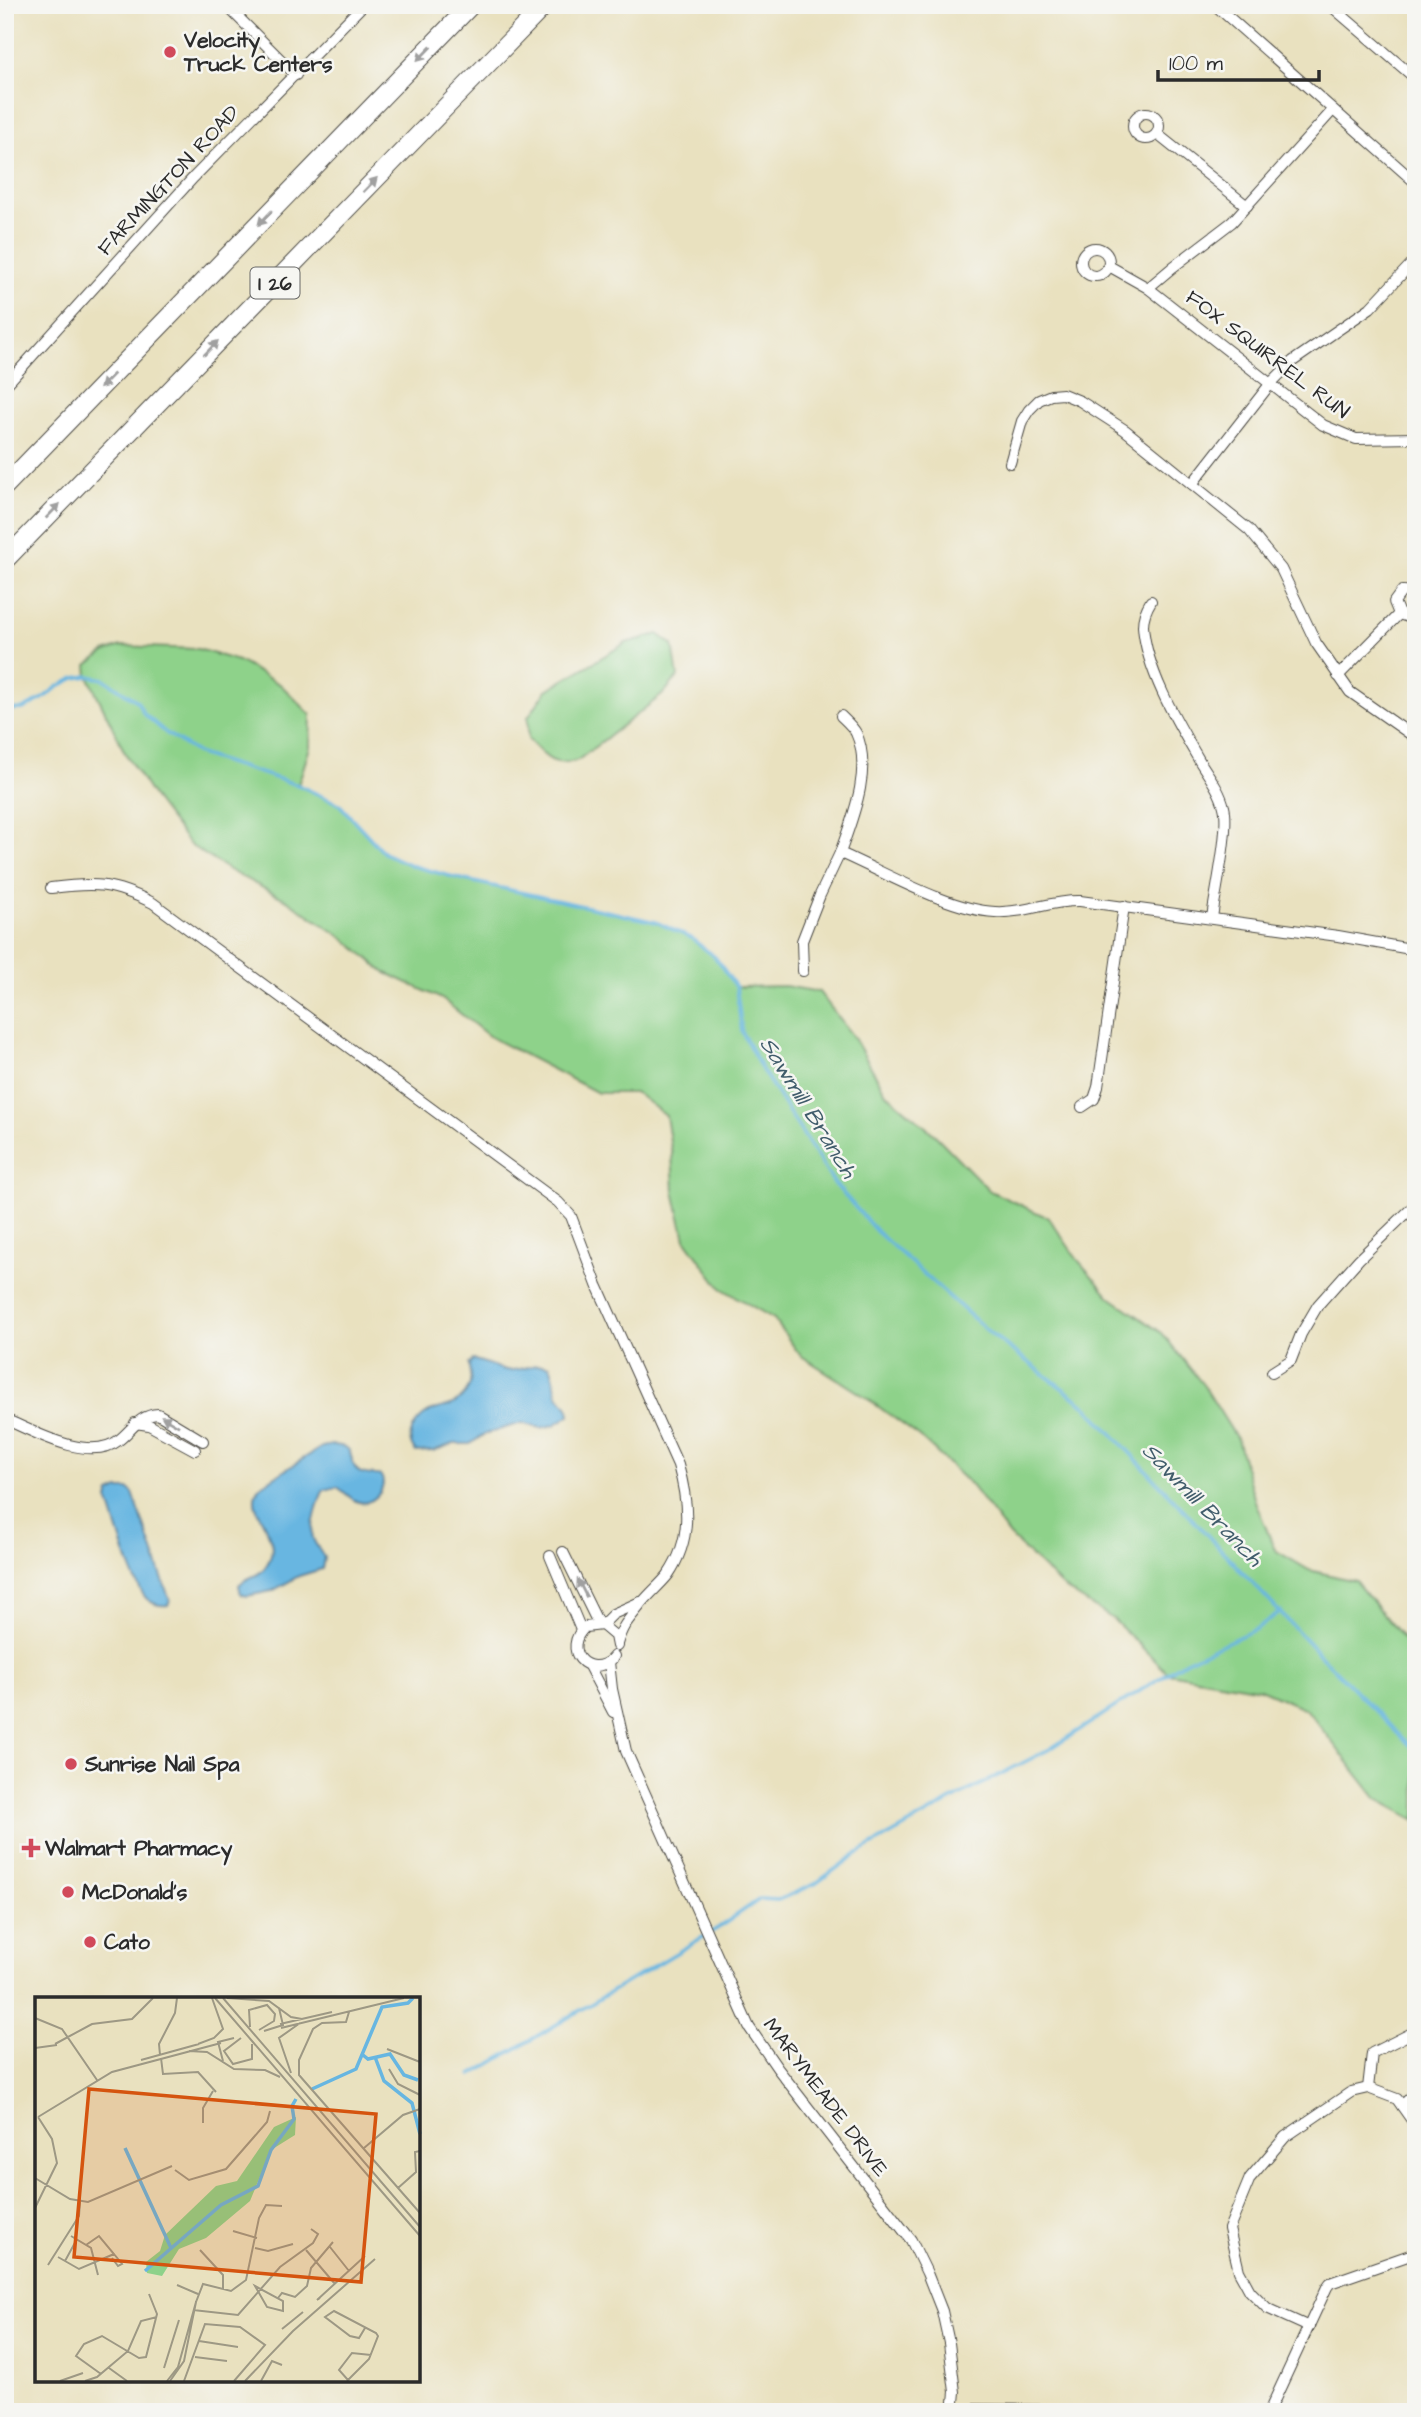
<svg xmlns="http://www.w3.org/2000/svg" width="1421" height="2417" viewBox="0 0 1421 2417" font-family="'Architects Daughter',sans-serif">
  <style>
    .green { fill: #8ed28a; stroke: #5c7e5a; stroke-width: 2 }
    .water { fill: #67b6e1; stroke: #497086; stroke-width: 2 }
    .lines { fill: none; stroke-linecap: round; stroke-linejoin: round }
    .stream { stroke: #67b6e1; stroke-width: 3.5 }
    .minor-casing { stroke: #484641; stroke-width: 12 }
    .motorway-casing { stroke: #484641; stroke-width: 20 }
    .minor { stroke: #fff; stroke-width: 10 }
    .motorway { stroke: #fff; stroke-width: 18 }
    .oneway { fill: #a0a0a0 }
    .poi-dot { fill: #d1495b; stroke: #f6f6f2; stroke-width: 2.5 }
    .labels { text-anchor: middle; stroke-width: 5; stroke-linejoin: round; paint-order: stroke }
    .shield { fill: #f6f6f2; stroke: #686867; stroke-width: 2 }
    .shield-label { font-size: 19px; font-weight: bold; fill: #2b2b2b }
    .poi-label { font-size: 21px; font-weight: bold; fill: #2b2b2b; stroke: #f6f6f2; text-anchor: start }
    .street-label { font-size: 21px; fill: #2b2b2b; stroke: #f6f6f2 }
    .water-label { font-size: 23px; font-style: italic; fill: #405c6b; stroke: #f6f6f2 }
    .inset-river { fill: none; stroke: #67b6e1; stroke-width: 3.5 }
    .inset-road { fill: none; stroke: #9d9884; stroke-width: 2 }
    .view { fill: #d5540f; fill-opacity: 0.15; stroke: #d5540f; stroke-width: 3.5 }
    .inset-edge { fill: none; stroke: #2b2b2b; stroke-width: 3.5 }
  </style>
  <rect width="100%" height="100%" fill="#f6f6f2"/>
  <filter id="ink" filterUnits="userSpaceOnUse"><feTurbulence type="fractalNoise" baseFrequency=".0143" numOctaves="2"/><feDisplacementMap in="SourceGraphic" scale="14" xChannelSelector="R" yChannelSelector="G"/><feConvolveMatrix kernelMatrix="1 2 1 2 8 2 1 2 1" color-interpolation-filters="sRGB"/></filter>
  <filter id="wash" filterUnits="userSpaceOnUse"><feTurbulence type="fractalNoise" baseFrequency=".00686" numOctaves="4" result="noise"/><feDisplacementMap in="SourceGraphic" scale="28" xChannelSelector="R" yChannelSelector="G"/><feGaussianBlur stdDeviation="1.57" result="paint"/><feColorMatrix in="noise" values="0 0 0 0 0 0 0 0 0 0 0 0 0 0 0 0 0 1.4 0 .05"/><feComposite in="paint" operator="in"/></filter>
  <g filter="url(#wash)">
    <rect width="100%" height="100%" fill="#e9e1bf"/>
    <g class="green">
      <path d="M658,634L673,645L678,677L662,695L578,760C552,768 545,757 528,739V717L547,690L626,643Z"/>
      <polygon points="121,646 198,649 238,661 281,685 311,715 310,747 298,785 339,804 384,853 413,866 465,880 656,922 691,938 715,957 736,987 785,986 819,992 854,1038 886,1093 935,1135 990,1191 1049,1218 1077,1259 1110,1297 1162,1333 1204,1386 1237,1439 1255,1501 1275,1550 1309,1570 1355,1581 1411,1648 1416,1650 1416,1820 1377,1799 1306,1709 1260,1689 1168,1673 1113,1619 1065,1589 1010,1536 970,1484 920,1437 861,1394 800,1355 774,1319 721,1288 685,1239 674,1191 672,1154 666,1116 636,1093 598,1093 490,1037 442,999 384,972 346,940 287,900 232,872 190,845 153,797 125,753 88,676 87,665 105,652"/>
    </g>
    <g class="water">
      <path d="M473,1360C484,1361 494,1368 506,1370C522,1372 534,1361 550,1366C555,1375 554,1387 558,1395C563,1403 569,1404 570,1415L554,1425L541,1428L522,1423L485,1434L470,1444H453L433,1451L416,1452C403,1438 415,1420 429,1412C436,1408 444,1408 451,1405C457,1403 464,1396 467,1391C473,1382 469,1374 469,1364Z"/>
      <path d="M332,1445C360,1446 345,1459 358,1471C365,1477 374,1473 381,1476C389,1489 371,1508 356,1501C349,1498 344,1491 337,1487L324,1490C319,1497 310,1531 313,1538C315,1546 322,1550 324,1558L322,1569L299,1576L272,1591L247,1596L241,1594L239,1585C246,1577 257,1577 263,1570C292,1536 239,1512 260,1486L322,1447Z"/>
      <path d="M119,1489H128L133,1493L170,1601L168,1605C161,1606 153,1604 147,1599C133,1586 115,1520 108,1499L110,1493Z"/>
    </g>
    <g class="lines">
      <g class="stream">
        <polyline points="5,710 23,709 42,699 59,686 75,678 88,676 104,679 137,701 144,714 166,733 199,754 298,785 339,804 384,853 413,866 465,880 656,922 691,938 715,957 736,987 742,1032 762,1070 834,1183 877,1232 991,1334 1086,1406 1322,1657 1416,1752"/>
        <polyline points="472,2075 718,1928 760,1899 778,1900 815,1884 855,1855 968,1791 1050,1749 1186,1661 1256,1629 1281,1611"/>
      </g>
    </g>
  </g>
  <g filter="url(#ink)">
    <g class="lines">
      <defs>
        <g id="minor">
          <polyline points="226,5 296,75"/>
          <polyline points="1215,5 1416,183"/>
          <polyline points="1330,5 1416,79"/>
          <circle cx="1146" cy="126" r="13"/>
          <polyline points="1157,134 1247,206"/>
          <circle cx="1095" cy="262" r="14"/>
          <polyline points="1109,266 1148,288 1323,425 1356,439 1416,438"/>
          <polyline points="1148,288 1173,267 1232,222 1333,110"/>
          <polyline points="5,386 193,178 363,5"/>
          <polyline points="1010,463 1022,421 1029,410 1039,400 1051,395 1063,394 1080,401 1125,430 1249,530 1281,569 1316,643 1350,692 1416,738"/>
          <polyline points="1192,484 1271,383 1293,361 1370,308 1416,259"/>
          <polyline points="1416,592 1402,591 1394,602 1399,614 1408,617 1416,615"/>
          <path d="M1151,601C1146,609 1143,617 1143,626C1146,670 1177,722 1199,760C1208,775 1220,790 1224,807C1230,827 1215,894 1212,918"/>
          <polyline points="1338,676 1399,614"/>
          <path d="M841,716C846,721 853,727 856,733C873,769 852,819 840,853C884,872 949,910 995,912C1024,914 1051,900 1080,901L1338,936L1416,950"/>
          <path d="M51,888C96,882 113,883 153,903L558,1202L571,1216L597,1285L678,1465C689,1504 692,1540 668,1575C660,1585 650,1593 642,1603C629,1620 623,1623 617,1644"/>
          <polyline points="803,971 802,941 820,895 840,853"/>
          <polyline points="1082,1107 1094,1099 1098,1087 1124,906"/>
          <polyline points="1272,1372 1291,1360 1301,1334 1318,1305 1359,1259 1416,1204"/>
          <path d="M5,1419C34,1432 90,1463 119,1440C132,1430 139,1415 158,1414L203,1441"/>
          <polyline points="135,1423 149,1425 195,1450"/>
          <polyline points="563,1552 599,1625"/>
          <polyline points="550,1556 581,1630"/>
          <polyline points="602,1625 615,1636 617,1646"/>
          <polyline points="614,1656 609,1662 612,1689 626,1751 749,2027 778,2069 911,2240 927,2273 942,2311 949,2343 955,2392 953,2412"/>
          <path d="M612,1659C587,1680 561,1649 585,1627L602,1625L613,1614L640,1602"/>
          <polyline points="589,1666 613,1712"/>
          <polyline points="1368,2088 1372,2053 1416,2031"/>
          <polyline points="1402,2106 1416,2092"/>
          <polyline points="1309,2327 1267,2308 1250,2291 1239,2271 1229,2229 1250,2178 1285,2137 1351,2092 1368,2088 1397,2099 1416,2126"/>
          <polyline points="953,2409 1059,2410 1068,2412"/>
          <polyline points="1269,2412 1327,2287 1330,2283 1416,2253"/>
        </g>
        <g id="motorway">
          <polyline points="5,486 471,5"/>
          <polyline points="5,560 545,5"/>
        </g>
      </defs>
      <use href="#minor" class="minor-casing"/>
      <use href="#motorway" class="motorway-casing"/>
      <use href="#minor" class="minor"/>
      <use href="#motorway" class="motorway"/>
    </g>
    <defs><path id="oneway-solid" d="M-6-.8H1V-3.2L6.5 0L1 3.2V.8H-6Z" transform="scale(1.75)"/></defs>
    <g class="oneway">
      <use href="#oneway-solid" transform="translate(424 54) rotate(134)"/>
      <use href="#oneway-solid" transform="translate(370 185) rotate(-46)"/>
      <use href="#oneway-solid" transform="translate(265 218) rotate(134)"/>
      <use href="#oneway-solid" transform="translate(211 348) rotate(-46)"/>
      <use href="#oneway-solid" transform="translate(107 381) rotate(134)"/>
      <use href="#oneway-solid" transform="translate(53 511) rotate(-46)"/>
      <use href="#oneway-solid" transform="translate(170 1421) rotate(-149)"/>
      <use href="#oneway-solid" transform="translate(582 1588) rotate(-117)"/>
    </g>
  </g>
  <g class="poi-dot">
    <circle cx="170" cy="52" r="7"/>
    <circle cx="71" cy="1764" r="7"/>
    <path d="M27.5 1837.5h7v7h7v7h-7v7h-7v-7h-7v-7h7z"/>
    <circle cx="68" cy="1892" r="7"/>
    <circle cx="90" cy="1942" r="7"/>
  </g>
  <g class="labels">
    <rect class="shield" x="250.5" y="267.5" width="49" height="31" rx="5"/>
    <g class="shield-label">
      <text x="275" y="290">I 26</text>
    </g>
    <g class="poi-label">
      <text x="184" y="47">Velocity<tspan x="184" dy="24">Truck Centers</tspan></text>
      <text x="85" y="1771">Sunrise Nail Spa</text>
      <text x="45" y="1855">Walmart Pharmacy</text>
      <text x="82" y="1899">McDonald's</text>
      <text x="104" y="1949">Cato</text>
    </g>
    <g class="street-label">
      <text transform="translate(168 180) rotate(-47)" y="7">FARMINGTON ROAD</text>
      <text transform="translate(1268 354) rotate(37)" y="7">FOX SQUIRREL RUN</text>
      <text transform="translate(826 2097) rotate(53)" y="7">MARYMEADE DRIVE</text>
    </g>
    <g class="water-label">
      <text transform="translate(809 1107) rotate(58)" y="8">Sawmill Branch</text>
      <text transform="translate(1203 1504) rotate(46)" y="8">Sawmill Branch</text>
    </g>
  </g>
  <g transform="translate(35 1997)">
    <rect width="385" height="385" fill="#e9e1bf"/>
    <path d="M261,120L260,138L236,153L215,204L171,241L144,252L127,279L112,276L111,265L125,254L130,238L181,189L202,184L239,130Z" fill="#8ed28a"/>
    <path class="inset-river" d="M328,58L333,62L355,57L369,78L383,83M340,60L349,84L377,106L385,137M277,92L321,72L347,10L373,6L378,1M90,151L136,251M110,274L186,208L223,189L236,153L259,122L257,109L261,102"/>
    <path class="inset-road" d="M180,1L385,239M188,1L385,230M192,1L234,4L256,20L267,22M314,15L311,25L287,26L278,32L264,63V78L385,216M0,21L27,32L62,83M245,27L297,15M215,30L214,13L232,8L240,17L239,24L224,33M246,31L369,1M229,34L248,28L244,11M206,41L189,54L198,67L217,62V47M20,47L57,27L97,22L118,1M163,47L179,41L188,32L177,1M0,51L22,48M352,52L385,65M154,54L172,55L199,72L230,73L245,80M125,58L124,47L140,16L142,1M126,61L128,77L163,75L181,95M106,63L164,47M188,64L183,45L199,41M354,72L363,87L385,98M256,76L244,41L265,26M3,120L77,75L186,46M168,126V111L178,94M329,151L368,118L385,112M140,173L154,183L191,172L232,125L235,114M0,181L35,202L53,205L137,169M363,191L381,175L380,155L385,154M0,211L22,166L17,142L3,120M198,234L222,241M36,239L56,251L63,278M295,250L314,274M220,251L233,254L258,247M165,253L188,278V292M271,253L300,287M23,260L44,272L79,257L64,239L51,248M77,261L83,269L87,267L79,257M30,264L42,242M13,268L44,219L45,205M142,288L163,297M220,289L248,304V314L232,310ZM243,301L247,296L260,300L272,289L276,271L298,245M285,301L282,303L330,259M161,305L168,287L196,294L211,283L224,221L231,208L247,209M158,313L203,318L245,270L278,246L283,237L276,232M247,332L268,315M164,344L203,350M160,360L192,364M74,371L92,384M129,371L144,323M66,377L41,359L49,347L67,339L104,361L111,360L122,317L114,297M313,383L304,373L317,356L336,358M25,384L48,376M50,384L62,380L93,354L106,324L122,320M132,384L143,370L161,305L149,364L135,384M149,384L170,327L205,330L230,348L199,384M210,384L258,334L340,262M226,384L237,364L247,368M312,384L334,362L343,339L341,336L299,314L290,320L315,339L324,341L330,331"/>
    <path class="view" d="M54,92L341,117L326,285L39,260Z"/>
    <rect width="385" height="385" class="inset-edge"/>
  </g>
  <rect width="1421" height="2417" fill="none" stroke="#f6f6f2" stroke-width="28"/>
  <path d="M1158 70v10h161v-10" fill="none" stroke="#2b2b2b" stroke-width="3.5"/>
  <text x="1169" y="70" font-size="21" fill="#2b2b2b" stroke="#f6f6f2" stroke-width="5" paint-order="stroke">100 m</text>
</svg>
